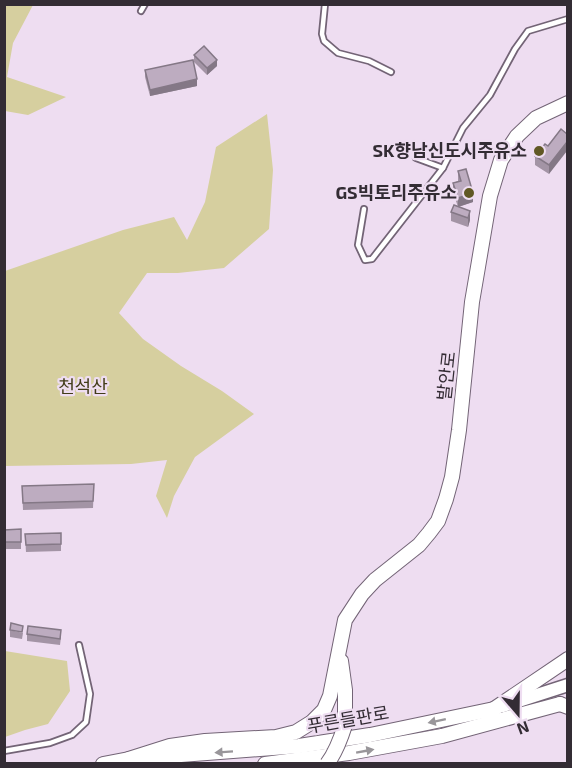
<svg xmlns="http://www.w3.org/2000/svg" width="572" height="768" viewBox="0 0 572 768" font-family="'Exo 2','Noto Sans KR',sans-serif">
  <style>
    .green { fill: #d6cf9f }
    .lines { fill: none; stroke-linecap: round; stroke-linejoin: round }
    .service-casing { stroke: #736476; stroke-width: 8 }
    .secondary-casing { stroke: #736476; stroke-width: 15 }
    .primary-casing { stroke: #736476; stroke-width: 16 }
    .trunk-casing { stroke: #736476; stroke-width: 16 }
    .service { stroke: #fff; stroke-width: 4.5 }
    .secondary { stroke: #fff; stroke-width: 12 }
    .primary { stroke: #fff; stroke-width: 14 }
    .trunk { stroke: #fff; stroke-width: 14 }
    .primary-bridge-casing { stroke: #736476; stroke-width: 16; stroke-linecap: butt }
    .primary-bridge { stroke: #fff; stroke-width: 14 }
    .wall { fill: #a394a5 }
    .shaded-wall { fill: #847886 }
    .building { fill: #bdacc0; stroke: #847886; stroke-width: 1.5 }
    .oneway { fill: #99969a }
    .poi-dot { fill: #605824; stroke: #eeddf1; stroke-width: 2 }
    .labels { text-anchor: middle; stroke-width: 4.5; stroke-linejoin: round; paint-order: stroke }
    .poi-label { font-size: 18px; font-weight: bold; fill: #332c34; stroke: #eeddf1; text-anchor: end }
    .street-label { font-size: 18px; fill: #332c34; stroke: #eeddf1 }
    .park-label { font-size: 18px; fill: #423c19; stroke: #eeddf1 }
  </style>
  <rect width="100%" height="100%" fill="#eeddf1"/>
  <g class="green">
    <polygon points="4,5 33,5 13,43 7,77 66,97 28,115 5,111"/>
    <polygon points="267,114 273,170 269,229 224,268 178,273 147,273 119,313 143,339 181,366 222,391 254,414 195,457 174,496 167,518 156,496 167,460 131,464 5,466 5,271 123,230 174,217 187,240 205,202 216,147"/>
    <polygon points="5,651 67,661 70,691 48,724 25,730 5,737"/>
  </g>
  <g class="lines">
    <defs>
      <g id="service">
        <polyline points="325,4 322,34 324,41 338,53 369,61 391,72"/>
        <polyline points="141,11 145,4"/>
        <polyline points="416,158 443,168 463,128 490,95 515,49 528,31 568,19"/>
        <polyline points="364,209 358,245 365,260 372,259 443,168"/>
        <polyline points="4,751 50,743 72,735 86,722 90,694 79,645"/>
      </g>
      <polyline id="secondary" points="503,706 568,685"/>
      <g id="primary">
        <polyline points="341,661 345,690 345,725"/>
        <polyline points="129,759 170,746 205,741 276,737 296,732 312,722 324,710 330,696 345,620 362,594 375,580 419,545 429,533 438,521 446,499 452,477 459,430 472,302 478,267 490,196 501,160 517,136 536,118 568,103"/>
        <polyline points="103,764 129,759 299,746 370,735 494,709"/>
        <polyline points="265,764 349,753 442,736 560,704"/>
      </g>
      <g id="trunk">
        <polyline points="560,704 568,707"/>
        <polyline points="494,709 568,659"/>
      </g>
    </defs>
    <use href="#service" class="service-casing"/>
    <use href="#secondary" class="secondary-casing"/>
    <use href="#primary" class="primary-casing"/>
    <use href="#trunk" class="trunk-casing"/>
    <use href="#service" class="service"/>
    <use href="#secondary" class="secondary"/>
    <use href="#primary" class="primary"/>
    <use href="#trunk" class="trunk"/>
    <defs>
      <path id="primary-bridge" d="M327,764C336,752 341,738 345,725"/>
    </defs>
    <use href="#primary-bridge" class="primary-bridge-casing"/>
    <use href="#primary-bridge" class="primary-bridge"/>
  </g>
  <g class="wall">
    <polygon points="194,55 217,66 207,75 194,62"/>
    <polygon points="145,70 197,86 150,96 145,77"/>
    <polygon points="561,129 549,174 535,165 535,156 548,146"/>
    <polygon points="458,171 473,202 458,207 470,220 468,227 451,221 451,212 458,207 453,192 453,183 458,181"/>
    <polygon points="94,484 93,508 23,510 22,486"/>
    <polygon points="21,529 21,549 4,549 4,530"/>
    <polygon points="61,533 61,551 26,552 25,534"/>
    <polygon points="10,630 23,633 22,639 10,637"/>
    <polygon points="27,634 61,637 60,645 27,641"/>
  </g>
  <g class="shaded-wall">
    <polygon points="217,60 217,66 207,75 207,68"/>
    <polygon points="197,79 197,86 150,96 150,90"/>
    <polygon points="567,142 567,151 549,174 549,165"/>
    <polygon points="473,193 473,202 458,207 458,198"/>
    <polygon points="470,211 470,220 468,227 468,218"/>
  </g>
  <g class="building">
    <polygon points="204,46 217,60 207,68 194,55"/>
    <polygon points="193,60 197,79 150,90 145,70"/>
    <polygon points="561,129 567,134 567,142 549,165 535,156 545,144 548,146"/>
    <polygon points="466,169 473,193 458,198 453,183 461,181 458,171"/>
    <polygon points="454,205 470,211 468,218 451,212"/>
    <polygon points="94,484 93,501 23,503 22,486"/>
    <polygon points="21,529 21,542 4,542 4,530"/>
    <polygon points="61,533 61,544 26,545 25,534"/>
    <polygon points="11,623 23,626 22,632 10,630"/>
    <polygon points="28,626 61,630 60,639 27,634"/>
  </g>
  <defs><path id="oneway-solid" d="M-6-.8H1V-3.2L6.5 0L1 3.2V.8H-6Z" transform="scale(1.5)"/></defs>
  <g class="oneway">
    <use href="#oneway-solid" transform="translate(437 721) rotate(168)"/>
    <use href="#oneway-solid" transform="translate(365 751) rotate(-10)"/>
    <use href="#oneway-solid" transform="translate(224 752) rotate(176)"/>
  </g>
  <g class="poi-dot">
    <circle cx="539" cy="151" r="6"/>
    <circle cx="469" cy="193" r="6"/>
  </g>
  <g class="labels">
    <g class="poi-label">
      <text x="527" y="157">SK향남신도시주유소</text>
      <text x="457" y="199">GS빅토리주유소</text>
    </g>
    <g class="street-label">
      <text transform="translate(447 376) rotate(-84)" y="6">발안로</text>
      <text transform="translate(348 720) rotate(-10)" y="6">푸른들판로</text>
    </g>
    <g class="park-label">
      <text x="83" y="393">천석산</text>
    </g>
  </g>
  <rect width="572" height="768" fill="none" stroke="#332c34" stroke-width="12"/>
  <g transform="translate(518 714) rotate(160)" stroke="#eeddf1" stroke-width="4.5" paint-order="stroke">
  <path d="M0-4.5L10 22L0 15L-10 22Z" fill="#332c34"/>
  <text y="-9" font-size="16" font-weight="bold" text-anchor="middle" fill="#332c34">N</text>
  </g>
</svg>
